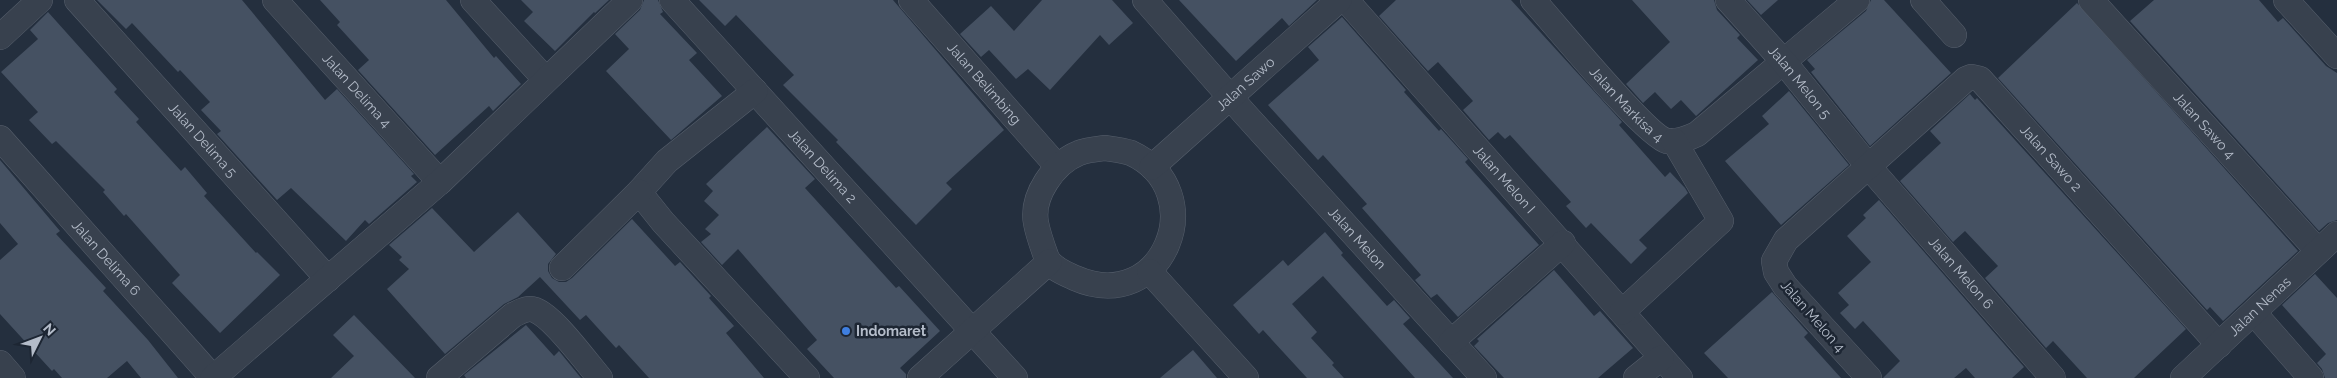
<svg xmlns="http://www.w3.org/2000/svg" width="2337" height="378" viewBox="0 0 2337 378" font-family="Raleway,sans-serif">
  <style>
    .building { fill: #455162 }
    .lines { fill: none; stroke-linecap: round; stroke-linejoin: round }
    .minor-casing { stroke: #565f6c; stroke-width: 26 }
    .minor { stroke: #38414e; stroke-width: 25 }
    .shop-dot { fill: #3f7fe0; stroke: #1d2633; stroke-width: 2 }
    .labels { text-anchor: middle; stroke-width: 5; stroke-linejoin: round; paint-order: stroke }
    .street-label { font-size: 14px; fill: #b4bcc9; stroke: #1d2633 }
    .poi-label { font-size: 14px; font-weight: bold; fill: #b4bcc9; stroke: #1d2633; text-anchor: start }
  </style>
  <rect width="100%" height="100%" fill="#242f3e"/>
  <g class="building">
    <polygon points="97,0 242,0 325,100 337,89 414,174 411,176 417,182 369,224 365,220 346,241 291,188 277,200 217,134 221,131 201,110 210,102 180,70 178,72 132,23 126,29"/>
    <polygon points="320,0 446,0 494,58 496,56 521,84 493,111 489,106 435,155 358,70 369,60 337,25 340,22"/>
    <polygon points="521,0 609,0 595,13 594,12 555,51 524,21 533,12"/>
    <polygon points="644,0 658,0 663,12 660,14 697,53 689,60 722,96 671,140 606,71 629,49 615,34 640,10"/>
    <polygon points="699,0 893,0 1004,130 946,183 952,189 916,225 836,142 838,140 783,85 794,75 736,15 725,26"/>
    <polygon points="1042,0 1112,0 1133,23 1109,45 1100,35 1050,90 1028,69 1016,79 989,50 981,57 960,34 991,6 1014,31"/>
    <polygon points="1179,0 1317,0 1289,26 1282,18 1236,61"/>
    <polygon points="1396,0 1511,0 1622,122 1619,125 1665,177 1670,172 1685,188 1688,193 1639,240 1647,248 1631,264 1591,223 1586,228 1566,206 1571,202 1510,135 1505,139 1498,132 1489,140 1463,110 1473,101 1438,62 1428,71 1379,16"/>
    <polygon points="1632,0 1714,0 1717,10 1740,35 1737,38 1758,60 1696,116 1681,100 1671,109 1655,92 1643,103 1626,84 1670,42"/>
    <polygon points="1747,0 1778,0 1761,15"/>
    <polygon points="1871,0 1884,0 1951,73 1870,146 1811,72 1815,69 1807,60 1866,11"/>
    <polygon points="2154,0 2259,0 2278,22 2283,18 2326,66 2337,73 2337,220 2328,223 2319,231 2130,21"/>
    <polygon points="2077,3 2298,251 2223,321 2210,307 2207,310 1998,78"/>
    <polygon points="48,12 117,89 114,92 139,119 136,122 181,171 185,167 207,193 204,196 256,253 257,252 280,275 220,333 172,283 180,275 126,214 124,216 103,192 105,190 56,141 52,144 29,120 38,112 1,72 38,39 30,30"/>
    <polygon points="1342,17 1406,90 1404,92 1439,131 1441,129 1468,159 1465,162 1539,245 1458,317 1437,294 1431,298 1415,280 1421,275 1362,208 1367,204 1323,155 1318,160 1268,105 1319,60 1308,47"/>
    <polygon points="1789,91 1849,165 1781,225 1725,161 1769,124 1762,116"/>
    <polygon points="1970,94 1975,100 1977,98 2186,329 2134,378 2087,378 2053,341 2046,348 1985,278 1998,266 1965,231 1953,242 1900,181 1941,143 1930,131"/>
    <polygon points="767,127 815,179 805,188 896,288 899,286 940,331 900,368 906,374 906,378 834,378 807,349 817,340 738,249 722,265 701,242 711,234 705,229 719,215 704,201 713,191 706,184"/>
    <polygon points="0,160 60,231 56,234 106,288 103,291 148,340 178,378 141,378 127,361 107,378 62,378 54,369 52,371 0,314 0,260 18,244 0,223"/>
    <polygon points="1879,200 2024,367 2012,378 1975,378 1966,368 1954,378 1883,378 1900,361 1863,321 1855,329 1840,313 1849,305 1838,293 1871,262 1847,236 1866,218 1863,215"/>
    <polygon points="432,208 474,252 518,212 556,254 548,264 548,271 552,278 559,282 566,282 572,278 632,219 675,266 680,262 711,296 709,298 734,326 726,333 764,378 649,378 619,345 616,348 586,315 580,320 540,277 518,297 504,304 445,354 387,289 409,269 399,260 402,257 389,245"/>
    <polygon points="1325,232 1343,253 1341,255 1387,306 1394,300 1410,318 1403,324 1453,378 1415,378 1323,276 1292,304 1317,332 1311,338 1334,363 1332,365 1344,378 1307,378 1263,330 1259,334 1233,305 1283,260 1288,266"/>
    <polygon points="1554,270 1594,316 1600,311 1633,348 1598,378 1504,378 1474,346 1479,341 1477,339"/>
    <polygon points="2315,274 2337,298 2337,378 2325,378 2322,369 2317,363 2326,354 2282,305"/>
    <polygon points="1772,292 1808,333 1804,337 1841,378 1728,378 1704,353"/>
    <polygon points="354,315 415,378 331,378 354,356 333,335"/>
    <polygon points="526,325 554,356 559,351 581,378 466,378 464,375"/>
    <polygon points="1193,350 1217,378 1160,378"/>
  </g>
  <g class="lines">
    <defs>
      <g id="minor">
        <path id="s1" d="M77,0L328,279"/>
        <path id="s2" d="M275,0L440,182"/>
        <polyline points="473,0 546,80"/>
        <path id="s3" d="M672,0L1015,378"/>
        <path id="s4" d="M911,0L1057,166"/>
        <path id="s5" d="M1145,0L1244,113L1484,378"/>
        <path id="s6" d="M1346,0L1680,378"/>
        <path id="s7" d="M1533,0C1554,23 1646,136 1667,141C1678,143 1688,138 1697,134L1857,0"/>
        <path id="s8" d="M1728,0L1783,61L1869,167L2053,378"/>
        <polyline points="1923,0 1954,35"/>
        <path id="s9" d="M2091,0L2318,251"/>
        <polyline points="2286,0 2337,56"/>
        <polyline points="0,37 40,0"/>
        <polyline points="755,91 667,161 639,192 663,222 807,378"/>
        <path id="s10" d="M0,138L213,378"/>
        <path d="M1105,148C1113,149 1123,150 1131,153C1213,191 1164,317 1075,278C1064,273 1050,268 1046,256C1042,245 1038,234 1036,223C1031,196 1054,163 1079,153C1086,150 1097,149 1105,148Z"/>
        <path id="s11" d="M1152,167L1339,0"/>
        <polyline points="562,268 639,192"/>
        <polyline points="1150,272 1246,378"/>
        <polyline points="1622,312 1721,221 1674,141"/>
        <polyline points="2254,313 2311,378"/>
        <polyline points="1451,342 1563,243"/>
        <polyline points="0,363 13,378"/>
        <polyline points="213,378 440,182 630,0"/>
        <path d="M439,378L513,315C520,312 527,307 535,310C554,317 586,362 600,378"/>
        <polyline points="920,378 1049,262"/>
        <polyline points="1636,378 1661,358"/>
        <path id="s12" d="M1869,378L1785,286L1776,272L1774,261L1786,240L1966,79L1971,77L1980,79L2219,345"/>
        <path id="s13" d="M2183,378L2337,234"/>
      </g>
    </defs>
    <use href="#minor" class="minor-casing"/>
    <use href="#minor" class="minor"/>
  </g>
  <circle class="shop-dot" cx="846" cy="331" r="5"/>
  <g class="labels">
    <g class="street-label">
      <text dy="5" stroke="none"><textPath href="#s8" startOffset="109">Jalan Melon 5</textPath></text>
      <text dy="5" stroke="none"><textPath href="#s4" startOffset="111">Jalan Belimbing</textPath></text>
      <text dy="5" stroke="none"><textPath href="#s11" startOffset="125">Jalan Sawo</textPath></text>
      <text dy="5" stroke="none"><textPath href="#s2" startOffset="122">Jalan Delima 4</textPath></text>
      <text dy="5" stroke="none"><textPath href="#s7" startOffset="140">Jalan Markisa 4</textPath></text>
      <text dy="5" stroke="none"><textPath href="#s9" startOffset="169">Jalan Sawo 4</textPath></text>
      <text dy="5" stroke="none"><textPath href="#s1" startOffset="188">Jalan Delima 5</textPath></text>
      <text dy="5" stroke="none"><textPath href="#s12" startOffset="539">Jalan Sawo 2</textPath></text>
      <text dy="5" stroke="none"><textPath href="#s3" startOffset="224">Jalan Delima 2</textPath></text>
      <text dy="5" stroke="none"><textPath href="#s6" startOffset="239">Jalan Melon I</textPath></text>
      <text dy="5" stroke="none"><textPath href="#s5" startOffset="319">Jalan Melon</textPath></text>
      <text dy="5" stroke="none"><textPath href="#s10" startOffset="160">Jalan Delima 6</textPath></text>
      <text dy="5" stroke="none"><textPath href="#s8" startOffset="359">Jalan Melon 6</textPath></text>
      <text dy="5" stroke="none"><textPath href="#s13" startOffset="105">Jalan Nenas</textPath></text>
      <text transform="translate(1813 316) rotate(49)" y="5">Jalan Melon 4</text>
    </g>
    <g class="poi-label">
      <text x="856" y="336">Indomaret</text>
    </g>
  </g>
  <g transform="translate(40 338) rotate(48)" stroke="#1d2633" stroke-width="4" paint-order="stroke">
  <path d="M0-4L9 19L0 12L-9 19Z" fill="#b4bcc9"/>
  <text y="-8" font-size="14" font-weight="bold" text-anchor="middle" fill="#b4bcc9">N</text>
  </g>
</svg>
